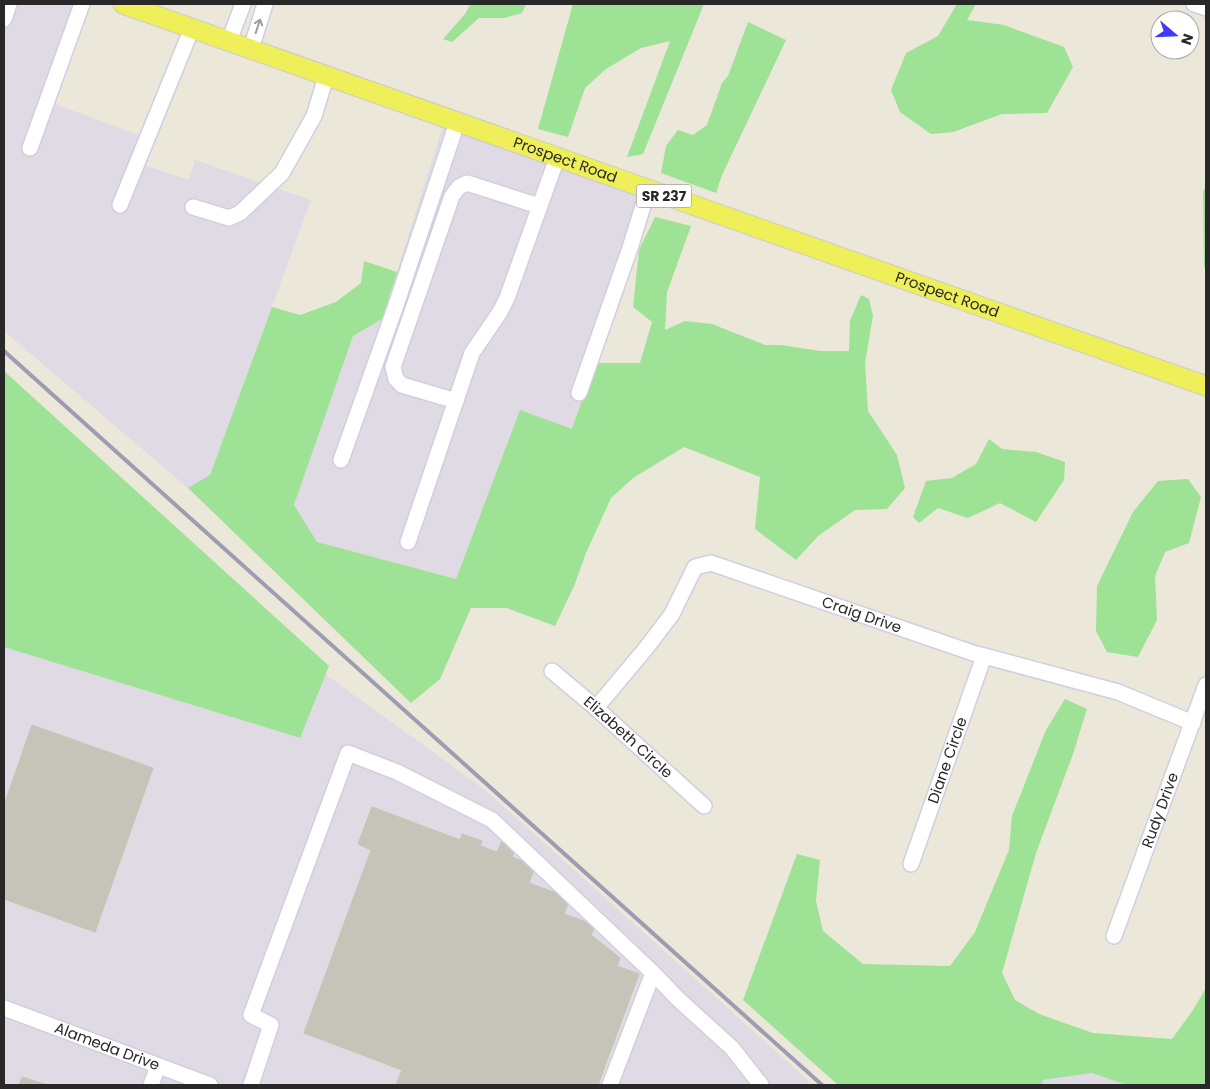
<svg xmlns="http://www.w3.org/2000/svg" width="1210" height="1089" viewBox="0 0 1210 1089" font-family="Poppins,sans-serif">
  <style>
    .industrial { fill: #dfdae3 }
    .green { fill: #9de295 }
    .building { fill: #c6c4b9; stroke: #c6c3b3 }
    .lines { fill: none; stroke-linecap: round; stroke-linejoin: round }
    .minor-casing { stroke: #d0cfe1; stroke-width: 18 }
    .major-casing { stroke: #cbcbcb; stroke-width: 21 }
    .minor { stroke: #fff; stroke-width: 15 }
    .major { stroke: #efef5a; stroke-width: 19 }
    .rail { stroke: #9e9cb2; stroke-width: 4 }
    .oneway { stroke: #9e9e9e }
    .labels { text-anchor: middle; stroke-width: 4; stroke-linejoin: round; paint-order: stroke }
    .shield { fill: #fff; stroke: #686868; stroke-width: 1 }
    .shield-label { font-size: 14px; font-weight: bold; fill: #282828 }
    .street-label { font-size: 15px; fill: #282828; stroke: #fff }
  </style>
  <rect width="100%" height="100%" fill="#ebe7d9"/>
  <g class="industrial">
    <polygon points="4,4 89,4 55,104 155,141 143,165 189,180 195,160 311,200 210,475 188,488 4,331"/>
    <polygon points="443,126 651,200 572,429 520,411 456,579 316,542 294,505 353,336 382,319"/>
    <polygon points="4,647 299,738 325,674 484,789 813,1085 4,1085"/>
    <polygon points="1092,1073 1127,1085 1041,1085 1043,1080"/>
  </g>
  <g class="green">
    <polygon points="470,4 526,4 522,13 505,18 479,18 452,42 443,39 466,13"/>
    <polygon points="573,4 704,4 643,154 627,157 670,41 641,48 606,69 585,88 568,137 538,129"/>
    <polygon points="957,4 976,4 967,20 1004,25 1064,47 1073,67 1047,113 1002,114 953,132 931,134 900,112 891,90 906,53 938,36"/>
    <polygon points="748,22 786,40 722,175 716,193 661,173 666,146 678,130 693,135 707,125 722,83 728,76"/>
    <polygon points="1206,187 1206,269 1204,267 1203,191"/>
    <polygon points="655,217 691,226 667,292 665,330 685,321 712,324 765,345 781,345 820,351 849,351 850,321 861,295 869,299 873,316 865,363 868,411 897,455 905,488 887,509 855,510 818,536 796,560 755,529 760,477 684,447 633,478 611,498 586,553 574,586 555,626 507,608 471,608 440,679 411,703 188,488 210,475 272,307 300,315 336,302 361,283 364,261 397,272 382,319 353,336 294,505 317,542 456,579 520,410 572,429 595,363 640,363 652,322 633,307 639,250"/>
    <polygon points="4,371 329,666 300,738 4,647"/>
    <polygon points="989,439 1002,449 1036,452 1065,462 1064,480 1036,522 1000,503 968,518 938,508 919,523 913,517 926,481 952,478 976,464"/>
    <polygon points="1188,479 1201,497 1189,543 1165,552 1155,576 1157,620 1138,657 1107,652 1096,631 1097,586 1133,512 1158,481"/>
    <polygon points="1065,699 1087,709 1073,754 1036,853 1002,973 1015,1000 1039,1014 1093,1033 1172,1039 1193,1010 1206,988 1206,1085 1127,1085 1092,1073 1043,1080 1041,1085 838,1085 743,1000 797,854 820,860 816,901 823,931 863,964 950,966 975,932 1009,850 1012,816 1046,730"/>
  </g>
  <g class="building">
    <polygon points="32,725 153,768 95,932 4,899 4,805"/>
    <polygon points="372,807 460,840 462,834 482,841 480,846 497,852 502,841 516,846 512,857 535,866 529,883 570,898 564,914 595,925 591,935 620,958 617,966 639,974 598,1085 396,1085 402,1070 304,1033 371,850 358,844"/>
    <polygon points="22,1077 47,1085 19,1085"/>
  </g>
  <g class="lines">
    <defs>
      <g id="minor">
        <polyline points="1194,4 1206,8"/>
        <polyline points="4,19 9,4"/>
        <polyline points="229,41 243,4"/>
        <polyline points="251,49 265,4"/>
        <polyline points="30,148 82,4"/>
        <polyline points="120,205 192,28"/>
        <polyline points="193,207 229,218 240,213 282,173 314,116 326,77"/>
        <polyline points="579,393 630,248 648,190"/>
        <polyline points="456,401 402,385 396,379 393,367 452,196 459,187 467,183 539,206"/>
        <polyline points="341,460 394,311 457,123"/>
        <polyline points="408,542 472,353 500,312 507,298 557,158"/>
        <path id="s1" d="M552,671L596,708L704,806"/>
        <path id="s2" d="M596,708L647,647L672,614L695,567L711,563L973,653L1118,692L1193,723"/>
        <path id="s3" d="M911,864L984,656"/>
        <path id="s4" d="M1114,936L1206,685"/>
        <path id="s5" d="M4,1008L210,1085"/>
        <polyline points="151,1085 158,1066"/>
        <polyline points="251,1085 271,1025 251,1015 348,753 397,772 492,820 653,973"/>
        <polyline points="610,1085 653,973 678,999 732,1048 761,1085"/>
      </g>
      <g id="major">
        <path id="s6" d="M123,4L1206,386"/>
      </g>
    </defs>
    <use href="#minor" class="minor-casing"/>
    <use href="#major" class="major-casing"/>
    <use href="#minor" class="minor"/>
    <use href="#major" class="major"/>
    <polyline class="rail" points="4,351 822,1085"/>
  </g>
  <defs><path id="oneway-shaft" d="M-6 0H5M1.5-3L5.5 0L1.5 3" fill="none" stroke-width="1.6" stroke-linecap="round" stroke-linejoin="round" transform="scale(1.25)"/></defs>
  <use class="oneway" href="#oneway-shaft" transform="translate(258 26) rotate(-72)"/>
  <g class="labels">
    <rect class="shield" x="636.5" y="184.5" width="55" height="23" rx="4"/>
    <g class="shield-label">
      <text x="664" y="201">SR 237</text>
    </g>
    <g class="street-label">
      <text dy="5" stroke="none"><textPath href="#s6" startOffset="469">Prospect Road</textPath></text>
      <text dy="5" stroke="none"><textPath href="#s6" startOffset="874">Prospect Road</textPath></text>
      <text dy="5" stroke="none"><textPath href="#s2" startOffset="349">Craig Drive</textPath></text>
      <text dy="5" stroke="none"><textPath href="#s1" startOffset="101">Elizabeth Circle</textPath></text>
      <text dy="5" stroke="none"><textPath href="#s3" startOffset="110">Diane Circle</textPath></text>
      <text dy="5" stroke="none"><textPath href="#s4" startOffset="134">Rudy Drive</textPath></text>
      <text dy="5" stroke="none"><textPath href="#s5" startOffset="110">Alameda Drive</textPath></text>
    </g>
  </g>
  <rect width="1210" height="1089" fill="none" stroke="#282828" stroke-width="10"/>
  <g transform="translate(1175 35) rotate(109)"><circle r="24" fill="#ffffff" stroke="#a9a9a9"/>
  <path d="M0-4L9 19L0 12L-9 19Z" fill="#4238f9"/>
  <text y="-8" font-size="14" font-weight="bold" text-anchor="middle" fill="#282828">N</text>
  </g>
</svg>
